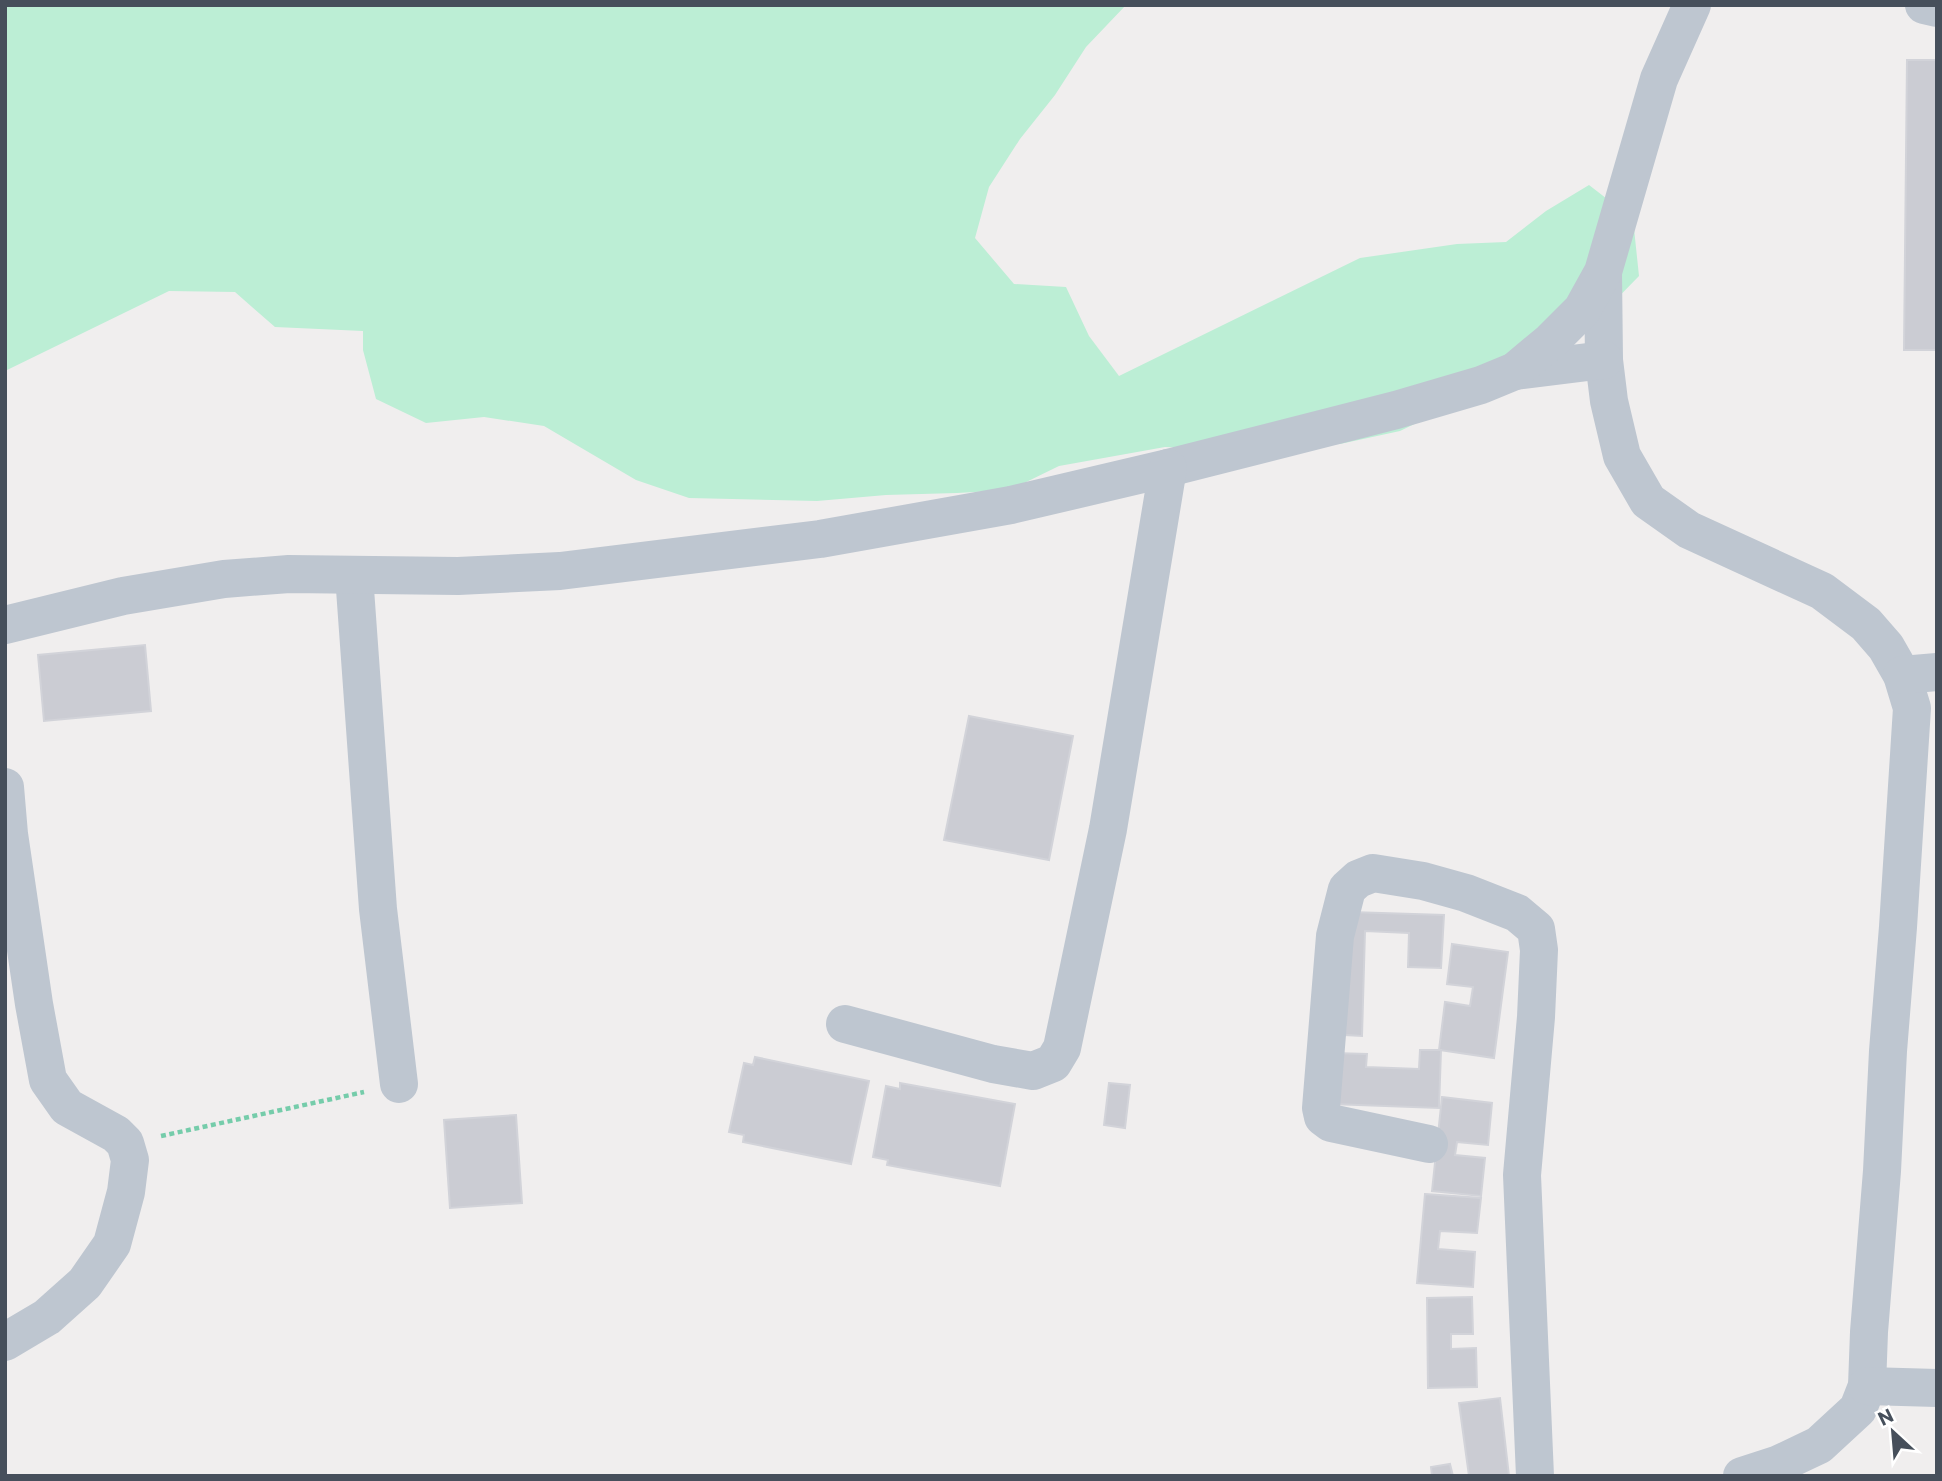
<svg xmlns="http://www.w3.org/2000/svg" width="1942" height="1481" viewBox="0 0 1942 1481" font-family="Commissioner,sans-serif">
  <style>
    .green { fill: #bceed5 }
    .building { fill: #cbccd3; stroke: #d2d3d9; stroke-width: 2 }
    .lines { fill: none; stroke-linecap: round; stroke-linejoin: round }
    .path { stroke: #75ccaa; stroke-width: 4.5; stroke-dasharray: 5 3.5; stroke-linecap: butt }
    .minor { stroke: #bec6d0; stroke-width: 38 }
  </style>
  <rect width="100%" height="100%" fill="#f0eeee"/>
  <polygon class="green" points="5,5 1126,5 1086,47 1055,95 1020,139 989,187 975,238 1014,284 1066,287 1089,336 1119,376 1360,258 1457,244 1506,242 1546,211 1589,185 1633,219 1639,276 1598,318 1556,355 1400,431 1340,444 1216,449 1165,447 1059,466 1010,490 957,493 886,495 817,501 689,498 636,480 544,426 484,417 426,423 376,399 363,350 363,331 275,327 235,292 169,291 5,371"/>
  <g class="building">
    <polygon points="1907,60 1937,60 1937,350 1904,350"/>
    <polygon points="145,645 151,711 44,721 38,655"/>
    <polygon points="969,716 1073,736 1049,860 944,840"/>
    <polygon points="1350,912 1444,915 1441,968 1408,967 1409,933 1365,931 1362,1036 1345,1035"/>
    <polygon points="1452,944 1508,952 1494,1058 1439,1050 1445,1002 1470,1006 1473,987 1447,984"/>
    <polygon points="1420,1050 1441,1050 1439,1108 1332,1104 1334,1053 1367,1054 1366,1067 1419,1069"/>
    <polygon points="755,1057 869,1081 851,1164 743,1142 744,1135 729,1132 744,1063 753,1065"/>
    <polygon points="900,1083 1015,1104 1000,1186 887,1165 888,1160 873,1157 886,1086 900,1089"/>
    <polygon points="1109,1083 1130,1085 1125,1128 1104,1125"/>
    <polygon points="1442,1097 1492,1103 1488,1145 1457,1142 1455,1155 1485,1158 1481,1196 1432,1191"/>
    <polygon points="516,1115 522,1203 450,1208 444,1120"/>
    <polygon points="1425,1194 1481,1198 1477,1233 1440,1231 1438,1249 1475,1252 1473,1287 1417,1283"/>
    <polygon points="1472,1297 1473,1334 1451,1334 1451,1349 1476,1348 1477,1387 1428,1388 1427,1298"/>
    <polygon points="1500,1398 1509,1476 1469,1476 1459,1403"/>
    <polygon points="1450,1464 1453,1476 1432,1476 1431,1467"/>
  </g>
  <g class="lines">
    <polyline class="path" points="161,1136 364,1092"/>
    <g class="minor">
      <polyline points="1924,5 1937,8"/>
      <polyline points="1603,273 1604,360 1609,401 1622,456 1648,501 1689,530 1822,591 1866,624 1886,647 1902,675 1912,708 1898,927 1888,1051 1882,1171 1869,1332 1867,1386 1858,1409 1819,1445 1779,1464 1742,1476"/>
      <polyline points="1515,371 1604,360"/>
      <polyline points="354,575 378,909 399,1084"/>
      <polyline points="5,625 123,596 224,579 289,574 458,576 560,571 820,539 1011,505 1168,468 1396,410 1481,385 1515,371 1551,341 1582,310 1603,272 1659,79 1692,5"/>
      <polyline points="1902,675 1937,672"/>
      <polyline points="5,787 9,834 34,1004 48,1080 67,1107 116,1134 125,1143 130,1160 126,1192 112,1244 85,1283 47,1317 5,1342"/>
      <polyline points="845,1024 993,1064 1033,1071 1053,1063 1062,1048 1108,829 1168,468"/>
      <polyline points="1429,1144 1331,1123 1323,1117 1321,1108 1335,936 1347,889 1358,879 1373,873 1423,881 1466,893 1517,913 1536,929 1539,950 1536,1017 1522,1175 1535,1476"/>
      <polyline points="1867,1386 1937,1388"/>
    </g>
  </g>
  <rect width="1942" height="1481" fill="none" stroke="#464f5b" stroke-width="14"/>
  <g transform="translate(1893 1432) rotate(334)" stroke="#ffffff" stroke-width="5" paint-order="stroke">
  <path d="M0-5L12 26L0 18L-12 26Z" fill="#464f5b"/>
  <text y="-10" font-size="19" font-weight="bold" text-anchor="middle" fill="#464f5b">N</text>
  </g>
</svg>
